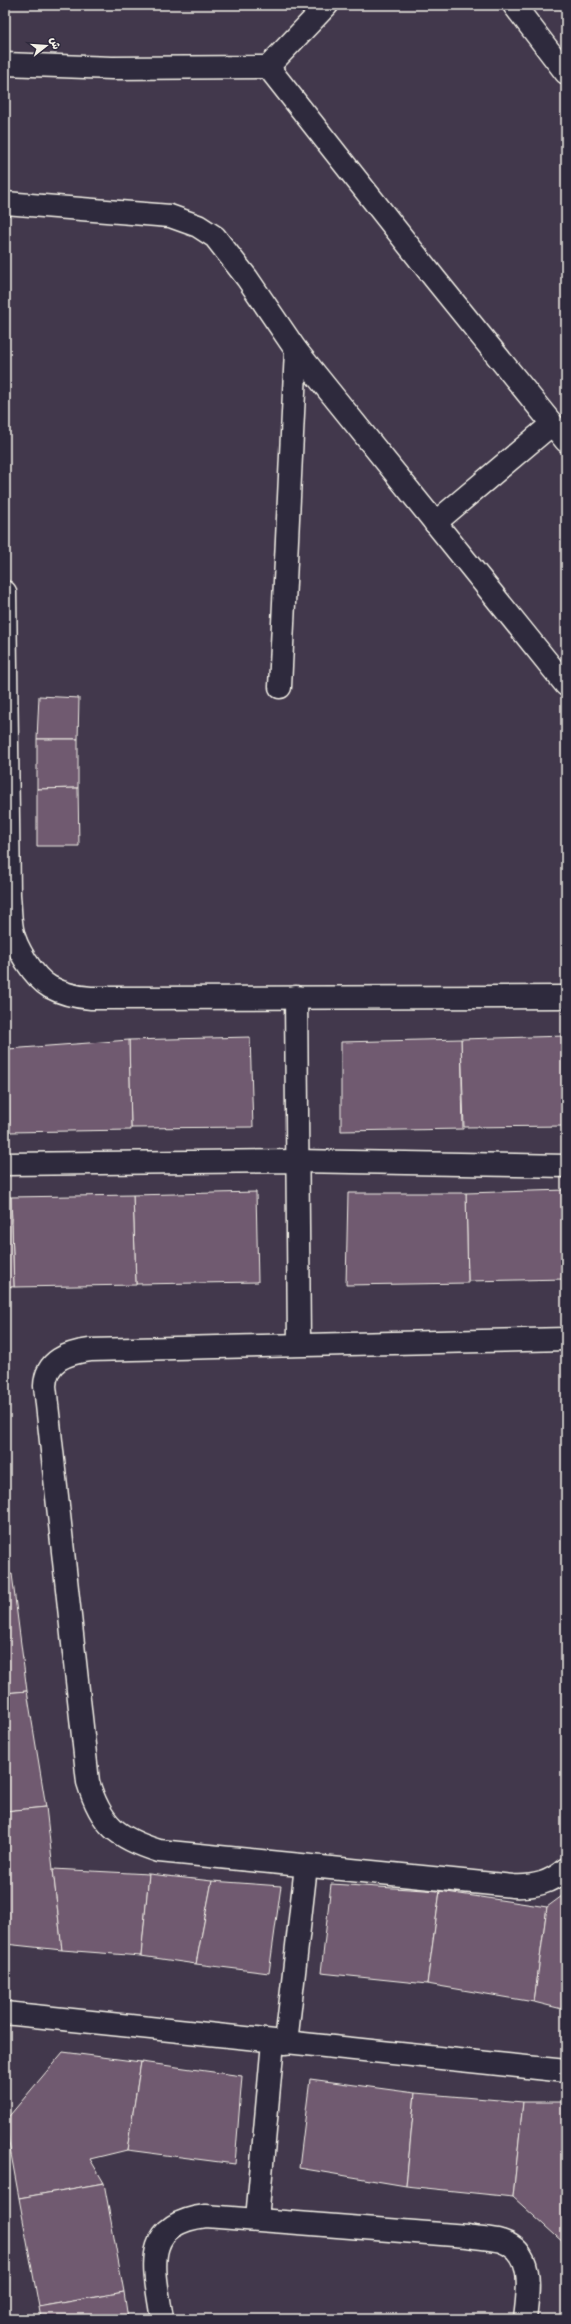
<svg xmlns="http://www.w3.org/2000/svg" width="571" height="2324" viewBox="0 0 571 2324" font-family="'Shantell Sans','Playpen Sans Arabic',sans-serif">
  <style>
    .building { fill: #6f5a70; stroke: #f4f1e8 }
    .lines { fill: none; stroke-linecap: round; stroke-linejoin: round }
    .minor-casing { stroke: #f4f1e8; stroke-width: 25 }
    .minor { stroke: #2f2a3d; stroke-width: 22 }
  </style>
  <rect width="100%" height="100%" fill="#42384c"/>
  <filter id="ink" filterUnits="userSpaceOnUse"><feTurbulence type="fractalNoise" baseFrequency=".025" numOctaves="2"/><feDisplacementMap in="SourceGraphic" scale="8" xChannelSelector="R" yChannelSelector="G"/><feConvolveMatrix kernelMatrix="1 2 1 2 8 2 1 2 1" color-interpolation-filters="sRGB"/></filter>
  <g filter="url(#ink)">
    <g class="building">
      <polygon points="39,696 79,698 78,739 37,739"/>
      <polygon points="37,739 78,739 78,788 37,789"/>
      <polygon points="78,788 79,846 37,846 37,789"/>
      <polygon points="566,1036 566,1126 464,1127 461,1039"/>
      <polygon points="250,1037 253,1127 131,1128 129,1040"/>
      <polygon points="461,1039 463,1129 341,1131 341,1042"/>
      <polygon points="129,1040 131,1130 9,1132 8,1049"/>
      <polygon points="5,1049 8,1049 9,1132 5,1132"/>
      <polygon points="566,1190 566,1279 468,1281 466,1193"/>
      <polygon points="256,1192 258,1282 136,1284 133,1195"/>
      <polygon points="348,1193 466,1193 468,1283 346,1285"/>
      <polygon points="133,1195 136,1285 14,1287 11,1197"/>
      <polygon points="5,1196 11,1197 14,1287 5,1286"/>
      <polygon points="12,1574 27,1691 5,1693 5,1575"/>
      <polygon points="27,1691 46,1807 5,1811 5,1693"/>
      <polygon points="46,1807 53,1869 62,1950 5,1944 5,1811"/>
      <polygon points="53,1869 149,1874 141,1956 62,1950"/>
      <polygon points="149,1874 212,1881 196,1964 141,1956"/>
      <polygon points="212,1881 281,1886 269,1973 196,1964"/>
      <polygon points="331,1884 440,1891 427,1984 321,1973"/>
      <polygon points="440,1891 547,1907 534,2002 427,1984"/>
      <polygon points="566,1893 566,2010 534,2002 547,1907"/>
      <polygon points="63,2052 141,2062 127,2150 90,2159 104,2183 19,2198 5,2121"/>
      <polygon points="141,2062 242,2076 235,2164 127,2150"/>
      <polygon points="310,2079 415,2093 406,2186 299,2168"/>
      <polygon points="415,2093 523,2102 513,2197 406,2186"/>
      <polygon points="523,2102 566,2102 566,2245 513,2197"/>
      <polygon points="104,2183 124,2292 39,2307 19,2198"/>
      <polygon points="124,2292 128,2319 41,2319 39,2307"/>
    </g>
    <g class="lines">
      <defs>
        <g id="minor">
          <polyline points="514,5 566,73"/>
          <polyline points="5,64 112,68 268,67 327,5"/>
          <polyline points="268,67 435,279 566,441"/>
          <polyline points="5,203 170,216 198,226 215,237 247,278 296,350 566,685"/>
          <polyline points="435,523 552,424"/>
          <path d="M5,592L9,895C10,906 10,918 12,929C15,947 34,978 50,987C63,994 77,997 91,998L566,997"/>
          <polyline points="280,687 296,350"/>
          <polyline points="296,997 299,1344"/>
          <polyline points="5,1164 297,1161 566,1166"/>
          <path d="M566,1339L90,1350C67,1353 46,1360 45,1386L88,1782C101,1825 117,1838 159,1851L513,1886C534,1887 550,1883 566,1869"/>
          <polyline points="5,2013 566,2071"/>
          <polyline points="286,2043 306,1866"/>
          <polyline points="257,2219 273,2042"/>
          <path d="M162,2319C155,2271 139,2224 206,2216L467,2236C478,2238 490,2238 501,2241C536,2252 528,2292 525,2319"/>
        </g>
      </defs>
      <use href="#minor" class="minor-casing"/>
      <use href="#minor" class="minor"/>
    </g>
  </g>
  <rect width="571" height="2324" fill="none" stroke="#2f2a3d" stroke-width="20"/>
  <rect x="10" y="10" width="551" height="2304" fill="none" stroke="#f4f1e8" stroke-width="1.5" filter="url(#ink)"/>
  <g transform="translate(46 46) rotate(73)" stroke="#2f2a3d" stroke-width="3" paint-order="stroke">
  <path d="M0-3L7 15L0 10L-7 15Z" fill="#f4f1e8"/>
  <text y="-6" font-size="11" font-weight="bold" text-anchor="middle" fill="#f4f1e8">ش</text>
  </g>
</svg>
